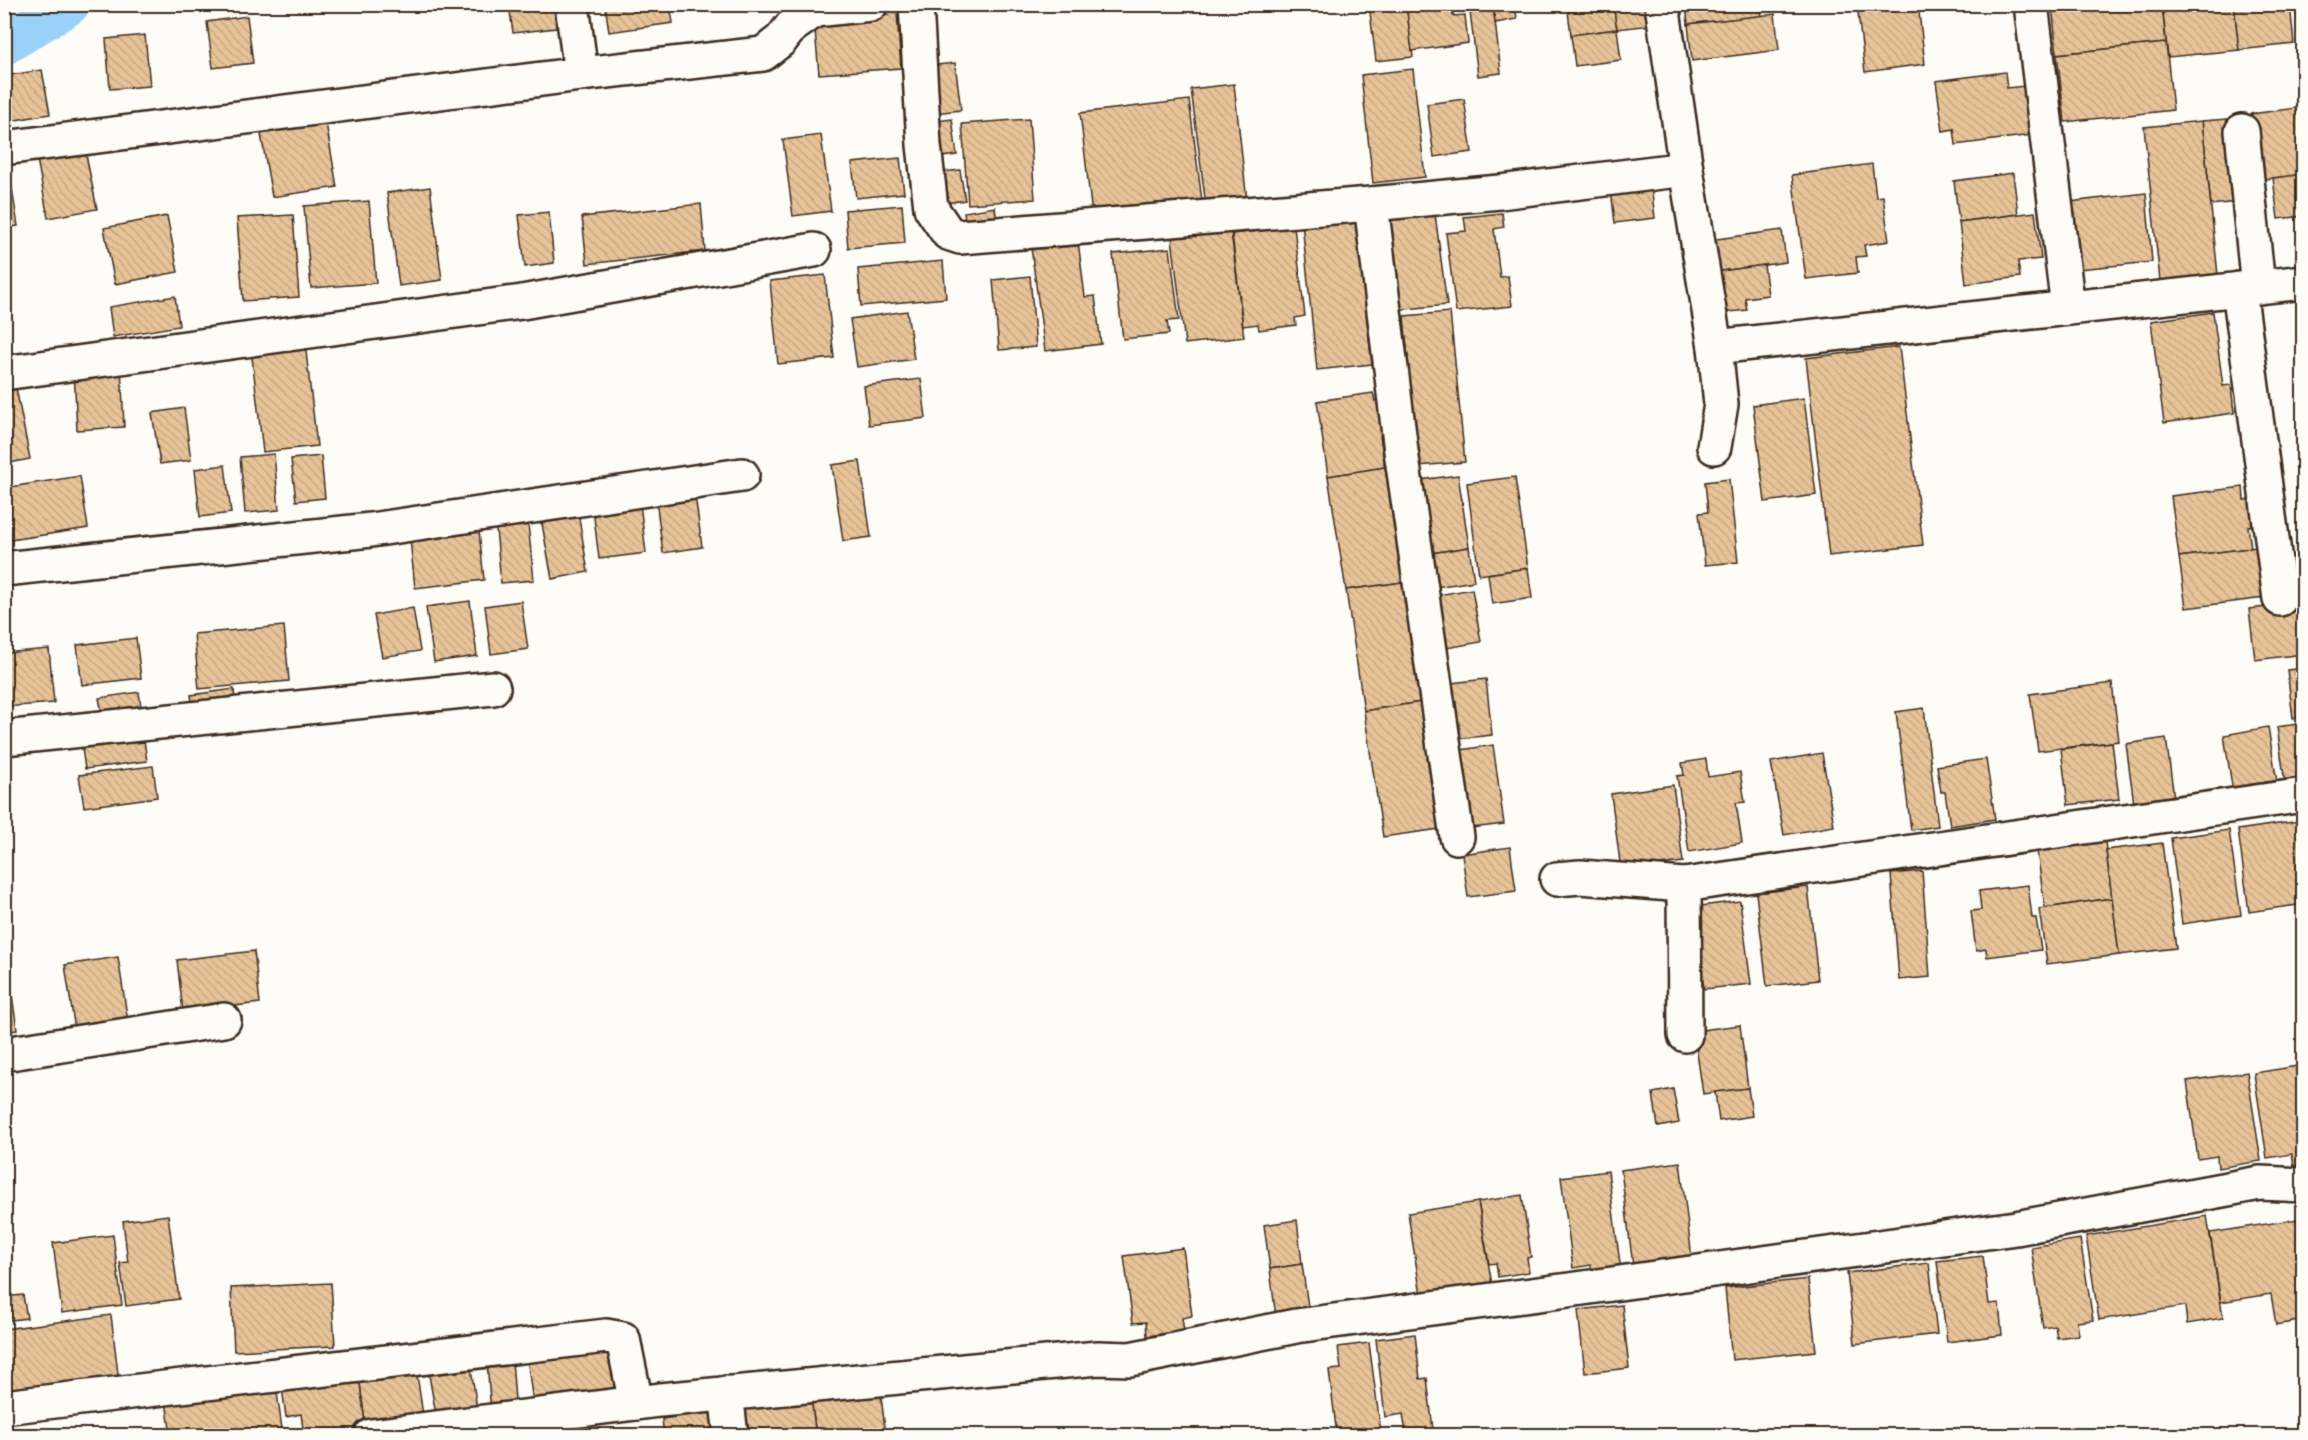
<svg xmlns="http://www.w3.org/2000/svg" width="2308" height="1440" viewBox="0 0 2308 1440" font-family="'Playpen Sans',sans-serif">
  <style>
    .lines { fill: none; stroke-linecap: round; stroke-linejoin: round }
    .canal { stroke: #9ad1f9; stroke-width: 42 }
    .building { fill: url(#building-back-hatch); stroke: #3b2a1e; stroke-width: 1.5 }
    .minor-casing { stroke: #3b2a1e; stroke-width: 38 }
    .minor { stroke: #fdfcf7; stroke-width: 33 }
  </style>
  <defs>
    <pattern id="building-back-hatch" width="6" height="6" patternUnits="userSpaceOnUse" patternTransform="scale(1.5)"><rect width="6" height="6" fill="#e7c398"/><path d="M-1 5l2 2M0 0l6 6M5-1l2 2" fill="none" stroke="#c7a883"/></pattern>
  </defs>
  <rect width="100%" height="100%" fill="#fdfcf7"/>
  <filter id="ink" filterUnits="userSpaceOnUse"><feTurbulence type="fractalNoise" baseFrequency=".0167" numOctaves="2"/><feDisplacementMap in="SourceGraphic" scale="12" xChannelSelector="R" yChannelSelector="G"/><feConvolveMatrix kernelMatrix="1 2 1 2 8 2 1 2 1" color-interpolation-filters="sRGB"/></filter>
  <g filter="url(#ink)">
    <g class="lines">
      <polyline class="canal" points="4,44 69,4"/>
    </g>
    <g class="building">
      <polygon points="509,4 554,4 556,28 513,33"/>
      <polygon points="605,4 670,4 673,23 609,32"/>
      <polygon points="1369,4 1406,4 1413,57 1376,61"/>
      <polygon points="1406,4 1452,4 1453,16 1465,15 1468,43 1412,51"/>
      <polygon points="1469,4 1493,4 1501,73 1478,76"/>
      <polygon points="1493,4 1515,4 1517,19 1495,23"/>
      <polygon points="1567,4 1613,4 1617,29 1571,35"/>
      <polygon points="1613,4 1658,4 1660,24 1617,29"/>
      <polygon points="1686,4 1760,4 1762,16 1688,24"/>
      <polygon points="1857,4 1918,4 1925,64 1865,72"/>
      <polygon points="2052,4 2162,4 2166,43 2057,54"/>
      <polygon points="2162,4 2234,4 2239,50 2168,57"/>
      <polygon points="2234,4 2290,4 2294,44 2239,50"/>
      <polygon points="2296,4 2304,4 2304,43 2301,44"/>
      <polygon points="897,14 901,68 819,74 814,19"/>
      <polygon points="1775,14 1779,50 1692,61 1688,24"/>
      <polygon points="247,16 253,63 213,68 207,22"/>
      <polygon points="1617,29 1621,60 1575,66 1571,35"/>
      <polygon points="145,35 150,86 110,89 106,39"/>
      <polygon points="2166,43 2173,110 2065,122 2057,54"/>
      <polygon points="955,63 961,110 934,113 928,66"/>
      <polygon points="1413,69 1425,177 1373,183 1361,75"/>
      <polygon points="42,70 50,114 4,122 4,76"/>
      <polygon points="2005,72 2007,88 2025,86 2031,135 1956,145 1954,129 1943,131 1936,81"/>
      <polygon points="1234,84 1247,201 1206,206 1191,89"/>
      <polygon points="1464,99 1472,152 1434,157 1427,104"/>
      <polygon points="1189,100 1202,201 1092,215 1080,113"/>
      <polygon points="2304,107 2304,174 2259,180 2251,114"/>
      <polygon points="952,119 957,155 934,158 930,122"/>
      <polygon points="1029,119 1035,199 968,204 962,124"/>
      <polygon points="2228,119 2237,202 2211,205 2202,121"/>
      <polygon points="2202,121 2218,275 2160,281 2144,127"/>
      <polygon points="326,123 337,187 272,197 261,134"/>
      <polygon points="821,135 831,211 793,216 783,140"/>
      <polygon points="85,150 97,209 48,218 37,159"/>
      <polygon points="900,158 904,193 856,198 852,163"/>
      <polygon points="4,164 8,164 18,226 4,228"/>
      <polygon points="1872,164 1876,197 1883,196 1889,241 1864,245 1866,256 1856,257 1858,273 1806,279 1792,175"/>
      <polygon points="960,170 965,200 939,204 934,173"/>
      <polygon points="2013,173 2018,214 1959,222 1954,181"/>
      <polygon points="2304,174 2304,216 2278,219 2273,178"/>
      <polygon points="1651,185 1655,218 1615,223 1611,190"/>
      <polygon points="430,187 442,280 399,286 387,193"/>
      <polygon points="2146,193 2152,262 2068,270 2061,203"/>
      <polygon points="369,201 376,283 311,288 304,206"/>
      <polygon points="701,204 705,251 587,264 582,217"/>
      <polygon points="902,205 905,243 848,248 845,210"/>
      <polygon points="995,207 997,223 966,227 964,212"/>
      <polygon points="549,212 554,263 525,267 519,215"/>
      <polygon points="2035,212 2041,259 2018,261 2020,277 1966,284 1959,222"/>
      <polygon points="1502,213 1504,227 1494,229 1500,277 1508,276 1512,306 1456,312 1446,233 1466,231 1464,217"/>
      <polygon points="1435,214 1447,305 1395,310 1384,220"/>
      <polygon points="293,215 299,297 243,301 237,218"/>
      <polygon points="167,216 178,272 115,284 104,228"/>
      <polygon points="1356,217 1360,256 1373,255 1377,291 1364,293 1372,364 1317,370 1302,223"/>
      <polygon points="1230,223 1244,337 1185,344 1171,230"/>
      <polygon points="1294,227 1305,316 1295,318 1296,325 1259,330 1258,324 1243,326 1232,234"/>
      <polygon points="1782,230 1786,262 1715,272 1710,240"/>
      <polygon points="1078,241 1085,297 1095,296 1101,344 1045,351 1031,248"/>
      <polygon points="1170,248 1179,320 1167,321 1169,334 1123,339 1113,254"/>
      <polygon points="943,261 946,298 861,306 858,269"/>
      <polygon points="1764,265 1768,295 1745,298 1747,310 1721,313 1715,272"/>
      <polygon points="825,275 834,358 778,364 770,281"/>
      <polygon points="1030,276 1036,347 999,350 993,280"/>
      <polygon points="175,296 179,326 113,337 109,307"/>
      <polygon points="907,311 914,359 857,367 850,319"/>
      <polygon points="1450,312 1465,462 1418,466 1404,316"/>
      <polygon points="2213,312 2223,386 2231,385 2234,413 2164,423 2151,321"/>
      <polygon points="305,343 317,446 263,452 251,349"/>
      <polygon points="1899,347 1923,545 1829,556 1806,358"/>
      <polygon points="121,366 124,427 77,430 74,369"/>
      <polygon points="921,379 926,418 869,425 864,386"/>
      <polygon points="15,383 30,459 4,464 4,385"/>
      <polygon points="1373,393 1375,401 1383,400 1388,435 1380,436 1385,467 1328,476 1317,401"/>
      <polygon points="1804,398 1816,495 1765,502 1753,405"/>
      <polygon points="184,408 191,460 160,464 152,413"/>
      <polygon points="274,454 279,510 245,513 240,457"/>
      <polygon points="321,456 325,498 296,501 291,459"/>
      <polygon points="860,461 871,537 843,541 832,465"/>
      <polygon points="225,465 231,513 200,517 195,469"/>
      <polygon points="1385,467 1403,582 1346,590 1328,476"/>
      <polygon points="1458,475 1469,547 1432,553 1420,480"/>
      <polygon points="80,476 88,528 4,541 4,488"/>
      <polygon points="1515,477 1528,568 1479,575 1467,483"/>
      <polygon points="1729,479 1738,562 1705,565 1699,513 1708,512 1705,482"/>
      <polygon points="694,487 702,547 663,553 655,492"/>
      <polygon points="2243,487 2244,500 2255,498 2258,525 2248,526 2251,548 2179,557 2171,496"/>
      <polygon points="639,495 646,553 599,559 592,501"/>
      <polygon points="576,500 588,572 552,579 539,507"/>
      <polygon points="527,515 534,580 501,583 495,518"/>
      <polygon points="478,521 484,580 415,588 409,529"/>
      <polygon points="2265,546 2272,597 2186,608 2179,557"/>
      <polygon points="1469,547 1474,581 1436,587 1432,553"/>
      <polygon points="1528,568 1532,598 1492,604 1488,574"/>
      <polygon points="4,576 7,576 12,631 4,632"/>
      <polygon points="1403,582 1421,702 1364,711 1346,590"/>
      <polygon points="1472,589 1481,642 1441,649 1432,596"/>
      <polygon points="470,601 477,656 434,662 426,607"/>
      <polygon points="521,601 528,649 491,654 485,606"/>
      <polygon points="2304,603 2304,654 2255,660 2249,609"/>
      <polygon points="413,608 420,651 382,657 374,615"/>
      <polygon points="284,626 289,681 199,689 194,634"/>
      <polygon points="136,638 141,678 82,685 77,645"/>
      <polygon points="49,649 54,703 4,707 4,653"/>
      <polygon points="2304,668 2304,717 2293,718 2287,670"/>
      <polygon points="1486,679 1492,735 1458,739 1451,683"/>
      <polygon points="2112,683 2119,741 2038,751 2030,694"/>
      <polygon points="234,689 235,704 193,709 191,695"/>
      <polygon points="139,692 141,707 102,713 99,698"/>
      <polygon points="1428,701 1447,828 1383,837 1364,711"/>
      <polygon points="1924,708 1938,826 1911,830 1896,712"/>
      <polygon points="2304,723 2304,787 2286,790 2277,727"/>
      <polygon points="2268,727 2279,794 2233,792 2224,735"/>
      <polygon points="2166,738 2175,805 2135,811 2126,744"/>
      <polygon points="144,740 147,761 85,769 82,748"/>
      <polygon points="2112,742 2119,799 2068,805 2061,749"/>
      <polygon points="1493,745 1504,824 1472,828 1461,750"/>
      <polygon points="1822,753 1834,826 1784,835 1771,762"/>
      <polygon points="1706,759 1708,777 1740,772 1745,802 1736,803 1742,843 1689,852 1677,776 1684,775 1682,763"/>
      <polygon points="1986,759 1995,819 1950,826 1945,792 1941,792 1937,766"/>
      <polygon points="153,766 157,797 84,807 79,775"/>
      <polygon points="1673,785 1683,862 1621,870 1611,794"/>
      <polygon points="2299,821 2304,858 2304,904 2249,912 2238,830"/>
      <polygon points="2299,821 2304,821 2304,858"/>
      <polygon points="2229,830 2241,915 2182,924 2171,838"/>
      <polygon points="2105,842 2112,898 2045,908 2037,851"/>
      <polygon points="2162,843 2176,948 2119,955 2106,850"/>
      <polygon points="1510,847 1516,891 1468,897 1462,854"/>
      <polygon points="1922,871 1930,977 1899,980 1891,874"/>
      <polygon points="2028,885 2032,918 2036,918 2041,950 1987,957 1986,949 1976,951 1971,911 1981,910 1979,891"/>
      <polygon points="1808,887 1818,980 1767,986 1756,893"/>
      <polygon points="2112,898 2119,955 2047,964 2039,909"/>
      <polygon points="1740,901 1751,984 1704,989 1693,907"/>
      <polygon points="254,951 260,1003 183,1012 177,960"/>
      <polygon points="118,957 128,1022 75,1030 65,965"/>
      <polygon points="8,966 17,1030 4,1032 4,967"/>
      <polygon points="1740,1025 1748,1088 1703,1094 1694,1031"/>
      <polygon points="2304,1065 2304,1171 2295,1173 2292,1154 2267,1158 2254,1073"/>
      <polygon points="2247,1072 2261,1161 2218,1168 2217,1156 2198,1159 2187,1081"/>
      <polygon points="1748,1088 1752,1116 1719,1121 1715,1092"/>
      <polygon points="1673,1089 1679,1123 1658,1127 1653,1093"/>
      <polygon points="1680,1162 1693,1266 1634,1274 1621,1170"/>
      <polygon points="1608,1171 1621,1272 1592,1276 1591,1265 1573,1268 1561,1177"/>
      <polygon points="1522,1195 1531,1257 1527,1258 1529,1272 1498,1277 1496,1263 1489,1264 1478,1202"/>
      <polygon points="1478,1202 1493,1291 1422,1302 1408,1213"/>
      <polygon points="168,1215 179,1299 126,1306 120,1263 128,1262 123,1221"/>
      <polygon points="2207,1216 2223,1318 2187,1324 2185,1306 2099,1320 2086,1236"/>
      <polygon points="2298,1219 2299,1230 2304,1230 2304,1320 2276,1325 2271,1294 2221,1302 2210,1233"/>
      <polygon points="1297,1220 1302,1264 1270,1269 1264,1225"/>
      <polygon points="113,1235 122,1305 62,1313 53,1243"/>
      <polygon points="2080,1239 2093,1320 2077,1322 2079,1335 2057,1338 2055,1326 2043,1328 2031,1247"/>
      <polygon points="1183,1248 1192,1316 1182,1318 1184,1331 1147,1336 1146,1322 1133,1323 1124,1256"/>
      <polygon points="1983,1256 1989,1304 1999,1303 2002,1335 1947,1342 1937,1261"/>
      <polygon points="1929,1263 1937,1334 1855,1344 1847,1273"/>
      <polygon points="1302,1264 1309,1314 1276,1318 1270,1269"/>
      <polygon points="1808,1279 1816,1351 1732,1360 1725,1288"/>
      <polygon points="331,1283 335,1346 234,1351 231,1288"/>
      <polygon points="23,1295 27,1318 4,1321 4,1297"/>
      <polygon points="1622,1305 1629,1368 1585,1373 1578,1310"/>
      <polygon points="111,1315 119,1382 4,1397 4,1329"/>
      <polygon points="1415,1334 1420,1379 1427,1378 1433,1430 1406,1433 1403,1414 1385,1417 1376,1339"/>
      <polygon points="620,1339 627,1400 534,1411 526,1350"/>
      <polygon points="1369,1343 1381,1433 1337,1436 1329,1370 1341,1369 1338,1347"/>
      <polygon points="512,1360 516,1413 491,1414 487,1361"/>
      <polygon points="415,1361 424,1422 366,1430 358,1369"/>
      <polygon points="471,1368 478,1415 437,1421 429,1375"/>
      <polygon points="358,1369 366,1430 329,1436 304,1436 301,1414 286,1417 281,1380"/>
      <polygon points="275,1378 283,1436 171,1436 165,1394"/>
      <polygon points="880,1389 886,1436 816,1436 811,1398"/>
      <polygon points="811,1398 816,1436 733,1436 729,1410"/>
      <polygon points="720,1410 725,1436 664,1436 662,1419"/>
      <polygon points="600,1429 601,1436 512,1436"/>
    </g>
    <g class="lines">
      <defs>
        <g id="minor">
          <polyline points="572,4 581,74"/>
          <polyline points="916,4 924,145 931,208 948,233 960,237 1371,204 1500,192 1686,169 1715,347 1721,404 1714,447"/>
          <polyline points="1662,4 1686,169"/>
          <polyline points="2031,4 2068,308"/>
          <polyline points="2242,131 2258,287"/>
          <polyline points="4,148 581,74 763,54 781,40 791,27 815,10 871,4"/>
          <polyline points="1371,204 1401,451 1457,837"/>
          <polyline points="2239,289 2280,599"/>
          <polyline points="1715,347 2304,282"/>
          <polyline points="4,373 522,302 814,250"/>
          <polyline points="4,569 371,530 742,475"/>
          <polyline points="4,738 493,688"/>
          <polyline points="1557,879 1580,877 1684,885"/>
          <polyline points="1685,1035 1684,885 2304,795"/>
          <polyline points="4,1054 224,1020"/>
          <polyline points="726,1393 731,1436"/>
          <polyline points="4,1407 606,1336 623,1339 636,1403"/>
          <polyline points="371,1436 660,1400 1098,1358 1130,1359 1296,1326 1576,1289 2016,1228 2260,1183 2304,1185"/>
        </g>
      </defs>
      <use href="#minor" class="minor-casing"/>
      <use href="#minor" class="minor"/>
    </g>
  </g>
  <rect width="2308" height="1440" fill="none" stroke="#fdfcf7" stroke-width="24"/>
  <rect x="12" y="12" width="2284" height="1416" fill="none" stroke="#3b2a1e" stroke-width="2" filter="url(#ink)"/>
</svg>
